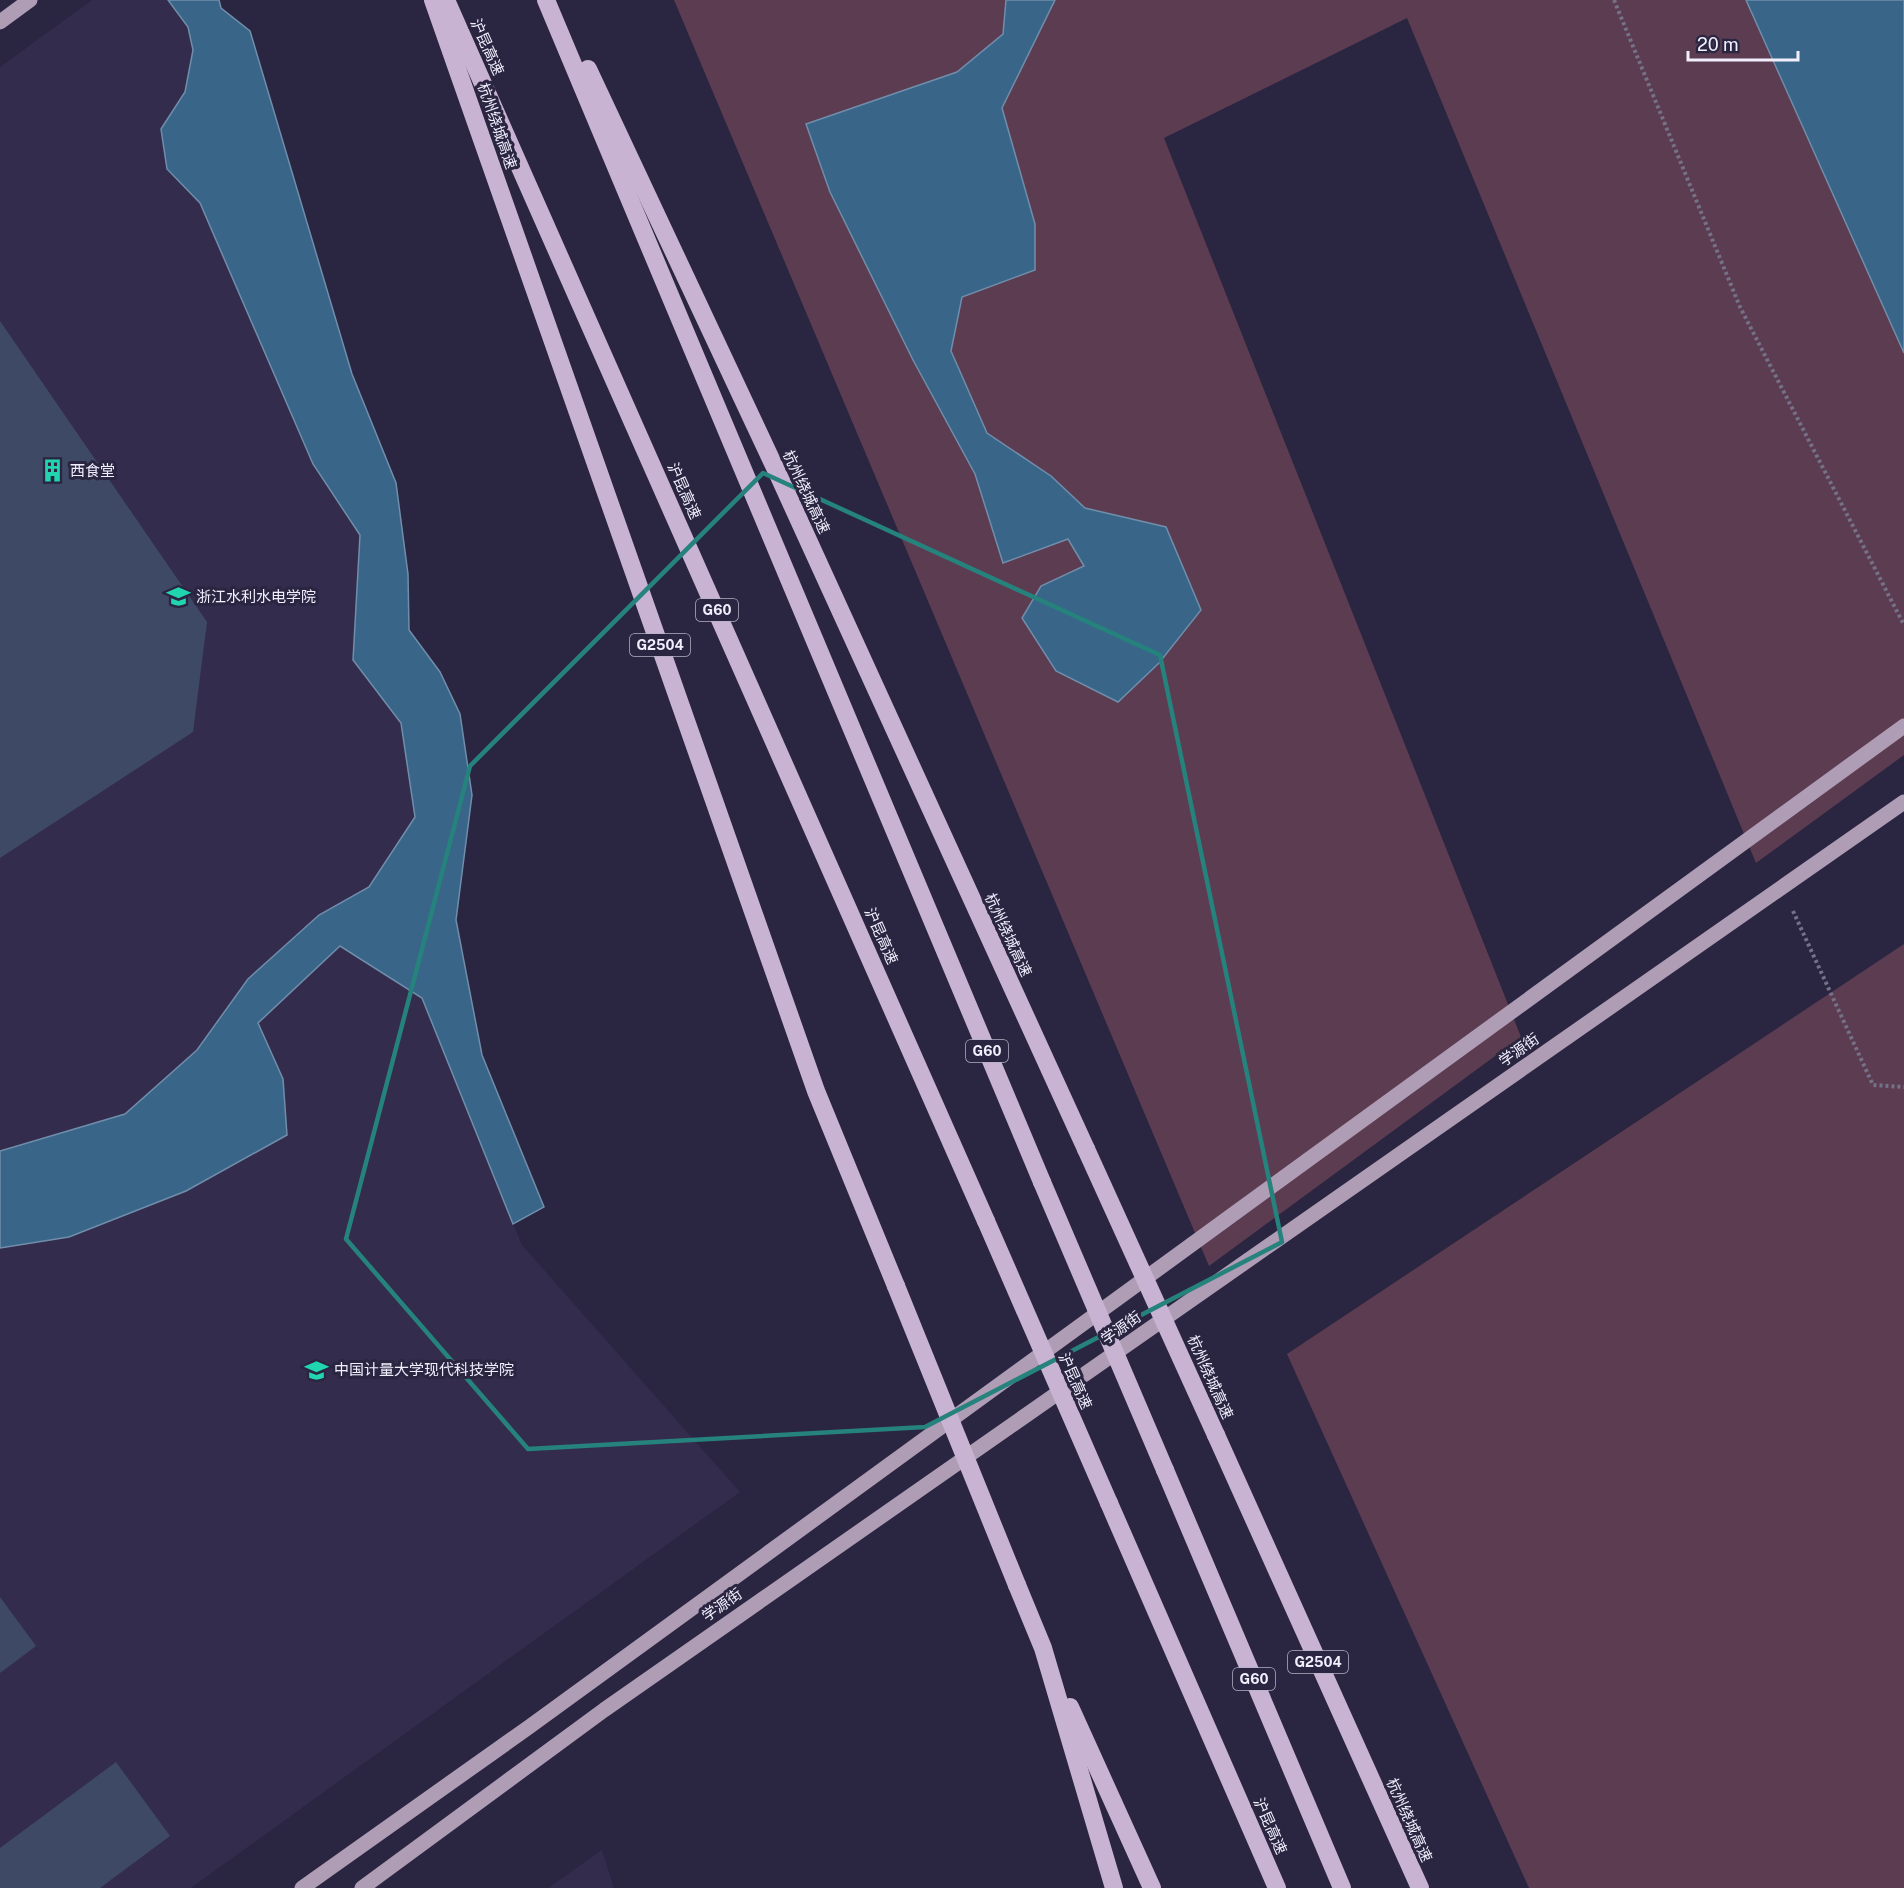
<svg xmlns="http://www.w3.org/2000/svg" width="1904" height="1888" viewBox="0 0 1904 1888" font-family="'Public Sans','Noto Sans SC',sans-serif">
  <style>
    .built { fill: #332c4d }
    .green { fill: #5c3c51 }
    .water { fill: #396588; stroke: #708eab; stroke-width: 1.5 }
    .building { fill: #3e4965 }
    .lines { fill: none; stroke-linecap: round; stroke-linejoin: round }
    .path { stroke: #757188; stroke-width: 4; stroke-dasharray: 3 3; stroke-linecap: butt }
    .major { stroke: #af9db6; stroke-width: 15 }
    .highway { stroke: #c9b3d2; stroke-width: 18 }
    .highway-bridge { stroke: #c9b3d2; stroke-width: 18 }
    .marked { fill: none; stroke: #26827c; stroke-width: 4.5; stroke-linejoin: round }
    .labels { text-anchor: middle; stroke-width: 6; stroke-linejoin: round; paint-order: stroke }
    .shield { fill: #2a2540; stroke: #b5b2c5; stroke-width: 1.5 }
    .shield-label { font-size: 14px; font-weight: bold; fill: #f1effe }
    .street-label { font-size: 15px; fill: #f1effe; stroke: #2a2540 }
    .poi-label { font-size: 15px; fill: #f1effe; stroke: #2a2540; text-anchor: start }
  </style>
  <rect width="100%" height="100%" fill="#2a2540"/>
  <g class="built">
    <polygon points="92,0 168,0 188,27 193,50 185,92 161,129 167,169 200,203 313,464 360,535 353,659 401,723 415,817 369,887 319,915 248,979 197,1050 125,1114 0,1151 0,67"/>
    <polygon points="340,946 422,998 522,1245 740,1492 191,1888 0,1888 0,1248 69,1237 283,1079 258,1023"/>
    <polygon points="602,1850 614,1888 548,1888"/>
  </g>
  <g class="green">
    <polygon points="674,0 1746,0 1904,353 1904,755 1756,863 1407,18 1164,138 1521,1037 1209,1266"/>
    <polygon points="1904,944 1904,1888 1529,1888 1287,1354"/>
  </g>
  <g class="water">
    <polygon points="168,0 219,0 221,8 250,31 352,374 396,483 408,574 409,630 440,672 460,714 472,795 456,920 482,1055 544,1207 513,1224 422,998 340,946 258,1023 283,1079 287,1135 186,1191 69,1237 0,1248 0,1151 125,1114 197,1050 248,979 319,915 369,887 415,817 401,723 353,660 360,535 313,464 200,203 167,169 161,129 185,92 193,50 188,27"/>
    <polygon points="1006,0 1055,0 1002,108 1035,224 1035,270 962,297 951,351 987,433 1051,476 1085,508 1166,527 1201,610 1159,663 1118,702 1056,671 1022,618 1041,586 1084,566 1068,539 1003,563 975,474 913,360 830,192 806,124 957,72 1003,34"/>
    <polygon points="1746,0 1904,0 1904,353"/>
  </g>
  <g class="building">
    <polygon points="0,321 207,622 193,732 0,858"/>
    <polygon points="0,1597 36,1646 0,1673"/>
    <polygon points="116,1762 170,1836 100,1888 0,1888 0,1848"/>
  </g>
  <g class="lines">
    <g class="path">
      <polyline points="1614,0 1740,307 1904,625"/>
      <polyline points="1793,911 1873,1085 1904,1087"/>
    </g>
    <g class="major">
      <polyline points="0,22 30,0"/>
      <polyline points="302,1888 529,1727 1904,726"/>
      <polyline points="362,1888 604,1710 1904,802"/>
    </g>
    <g class="highway">
      <polyline points="433,0 816,1091 896,1286"/>
      <polyline points="446,0 986,1221"/>
      <polyline points="546,0 1042,1182"/>
      <polyline points="588,69 777,472 1086,1149"/>
      <polyline points="1216,1435 1420,1888"/>
      <polyline points="1165,1470 1342,1888"/>
      <polyline points="1109,1503 1277,1888"/>
      <polyline points="1017,1585 1043,1648 1114,1888"/>
      <polyline points="1070,1707 1152,1888"/>
    </g>
    <g class="highway-bridge">
      <polyline points="1086,1149 1216,1435"/>
      <polyline points="1042,1182 1165,1470"/>
      <polyline points="986,1221 1109,1503"/>
      <polyline points="896,1286 1017,1585"/>
    </g>
  </g>
  <path class="marked" d="M763,473L1160,655L1282,1242L925,1427L528,1449L346,1239L470,766Z"/>
  <defs>
    <symbol id="building-bare" viewBox="-9 -9 18 18"><path d="M-4-6H4V6H1V3H-1V6H-4ZM-2.5-4.3h1.7v1.8h-1.7ZM.8-4.3h1.7v1.8H.8ZM-2.5-1h1.7V.8h-1.7ZM.8-1h1.7V.8H.8Z" fill="#21d5b0" stroke="#2a2540" stroke-width="2.5" paint-order="stroke"/></symbol>
    <symbol id="university-bare" viewBox="-9 -9 18 18"><path d="M0-5L7-2L0 1L-7-2ZM-4 1L0 2.5L4 1V4Q0 6-4 4Z" fill="#21d5b0" stroke="#2a2540" stroke-width="2.5" paint-order="stroke"/></symbol>
  </defs>
  <g fill-rule="evenodd">
    <use href="#building-bare" x="36" y="454" width="33" height="33"/>
    <use href="#university-bare" x="162" y="580" width="33" height="33"/>
    <use href="#university-bare" x="300" y="1354" width="33" height="33"/>
  </g>
  <g class="labels">
    <g class="shield">
      <rect x="696" y="599" width="42" height="22" rx="4.5"/>
      <rect x="630" y="634" width="60" height="22" rx="4.5"/>
      <rect x="966" y="1040" width="42" height="22" rx="4.5"/>
      <rect x="1288" y="1651" width="60" height="22" rx="4.5"/>
      <rect x="1233" y="1668" width="42" height="22" rx="4.5"/>
    </g>
    <g class="shield-label">
      <text x="717" y="615">G60</text>
      <text x="660" y="650">G2504</text>
      <text x="987" y="1056">G60</text>
      <text x="1318" y="1667">G2504</text>
      <text x="1254" y="1684">G60</text>
    </g>
    <g class="street-label">
      <text transform="translate(487 47) rotate(66)" y="5">沪昆高速</text>
      <text transform="translate(497 126) rotate(71)" y="5">杭州绕城高速</text>
      <text transform="translate(684 491) rotate(66)" y="5">沪昆高速</text>
      <text transform="translate(806 492) rotate(65)" y="5">杭州绕城高速</text>
      <text transform="translate(1008 935) rotate(65)" y="5">杭州绕城高速</text>
      <text transform="translate(881 936) rotate(66)" y="5">沪昆高速</text>
      <text transform="translate(1519 1050) rotate(-35)" y="5">学源街</text>
      <text transform="translate(1121 1328) rotate(-35)" y="5">学源街</text>
      <text transform="translate(1210 1377) rotate(66)" y="5">杭州绕城高速</text>
      <text transform="translate(1075 1381) rotate(66)" y="5">沪昆高速</text>
      <text transform="translate(722 1605) rotate(-35)" y="5">学源街</text>
      <text transform="translate(1409 1820) rotate(66)" y="5">杭州绕城高速</text>
      <text transform="translate(1270 1826) rotate(66)" y="5">沪昆高速</text>
    </g>
    <g class="poi-label">
      <text x="70" y="476">西食堂</text>
      <text x="196" y="602">浙江水利水电学院</text>
      <text x="334" y="1375">中国计量大学现代科技学院</text>
    </g>
  </g>
  <path d="M1688 51v9h110v-9" fill="none" stroke="#f1effe" stroke-width="3"/>
  <text x="1697" y="51" font-size="18" fill="#f1effe" stroke="#2a2540" stroke-width="4.5" paint-order="stroke">20 m</text>
</svg>
